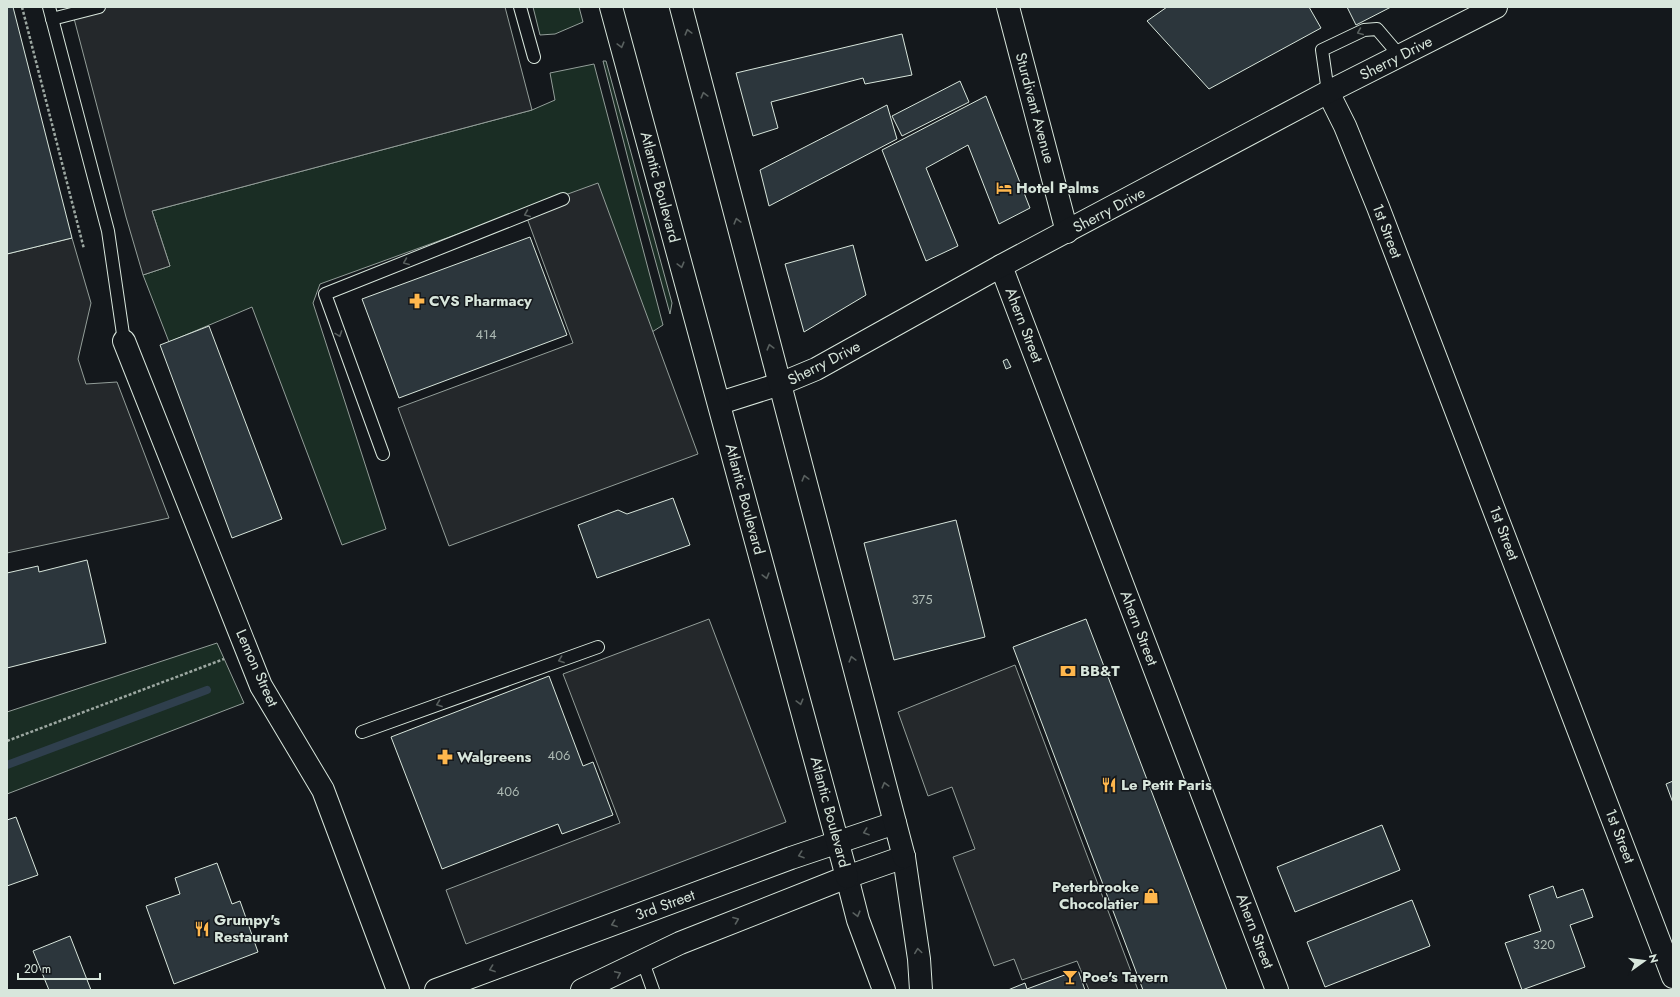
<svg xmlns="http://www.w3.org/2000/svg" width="1680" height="997" viewBox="0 0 1680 997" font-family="Jost,sans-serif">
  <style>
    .green { fill: #1a2d24; stroke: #939e99 }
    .parking { fill: #24282b; stroke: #939e99 }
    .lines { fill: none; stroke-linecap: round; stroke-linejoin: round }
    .stream { stroke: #2f3f4d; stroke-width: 8 }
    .building { fill: #2c363c; stroke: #d8e6dc }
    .service-casing { stroke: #d8e6dc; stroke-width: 14 }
    .minor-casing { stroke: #d8e6dc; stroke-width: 24 }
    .tertiary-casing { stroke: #d8e6dc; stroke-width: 24 }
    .primary-casing { stroke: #d8e6dc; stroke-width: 24 }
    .trunk-casing { stroke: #d8e6dc; stroke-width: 24 }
    .path { stroke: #9da8a2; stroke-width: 2.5; stroke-dasharray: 3 2; stroke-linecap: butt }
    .service { stroke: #14181c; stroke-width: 12 }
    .minor { stroke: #14181c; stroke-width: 22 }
    .tertiary { stroke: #14181c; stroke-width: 22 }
    .primary { stroke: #14181c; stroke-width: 22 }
    .trunk { stroke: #14181c; stroke-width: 22 }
    .oneway { stroke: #59605f }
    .labels { text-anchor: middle; stroke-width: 3; stroke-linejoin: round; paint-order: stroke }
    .number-label { font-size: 13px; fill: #adbab4 }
    .street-label { font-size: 15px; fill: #d8e6dc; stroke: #14181c }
    .poi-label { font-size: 15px; font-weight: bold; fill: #d8e6dc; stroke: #14181c; text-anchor: start }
  </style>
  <rect width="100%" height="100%" fill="#14181c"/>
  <g class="green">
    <polygon points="533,7 579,7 583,22 555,34 540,35"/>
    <polygon points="603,61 606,61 672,303 670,314 636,190"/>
    <polygon points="594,64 663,325 641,339 524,210 320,284 313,303 386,529 342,545 252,307 169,342 143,275 170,266 152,211 532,110 555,100 550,73"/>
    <polygon points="217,643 244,703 7,794 7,712"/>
  </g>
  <g class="parking">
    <polygon points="71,7 505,7 532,110 152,211 170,266 143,275 126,217"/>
    <polygon points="598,183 698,454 449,546 398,408 573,343 524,210"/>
    <polygon points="72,238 91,303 78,359 86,384 117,382 169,518 7,553 7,254"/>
    <polygon points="709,619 786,822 466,944 446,890 620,823 563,674"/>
    <polygon points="1015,665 1138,990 1089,990 1077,961 1022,980 1014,959 994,966 953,857 975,849 952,787 928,796 898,712"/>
  </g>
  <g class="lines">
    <polyline class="stream" points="7,765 207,690"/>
  </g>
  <g class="building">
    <polygon points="7,7 13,7 72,238 7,254"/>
    <polygon points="1167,7 1309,7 1321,28 1209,89 1147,21"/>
    <polygon points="1347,7 1391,7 1356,25"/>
    <polygon points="902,34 912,75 865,84 863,78 771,102 778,128 753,136 736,73"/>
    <polygon points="960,81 969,102 902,136 892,116"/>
    <polygon points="986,96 1030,208 999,224 968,145 926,168 958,246 926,261 882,150"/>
    <polygon points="887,105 897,139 769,206 760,170"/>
    <polygon points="530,237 567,335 399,398 362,299"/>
    <polygon points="853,245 866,295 804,332 785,264"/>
    <polygon points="209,326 282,519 232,538 160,345"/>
    <polygon points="1007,359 1011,367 1006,369 1003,361"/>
    <polygon points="673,498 690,545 597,578 578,525 618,510 627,514"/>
    <polygon points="956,520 985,637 894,660 864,543"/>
    <polygon points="87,560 106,643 7,668 7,573 38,566 39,572"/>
    <polygon points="1086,619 1227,990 1143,990 1013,647"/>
    <polygon points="549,676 583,766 593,762 613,815 562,834 558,824 442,869 391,737"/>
    <polygon points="1673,781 1673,803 1666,784"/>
    <polygon points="16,817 38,875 7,886 7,820"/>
    <polygon points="1382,825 1400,870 1295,912 1277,867"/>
    <polygon points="217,863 232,904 240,901 258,952 174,984 146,906 180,894 175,878"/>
    <polygon points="1553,886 1557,898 1583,889 1593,917 1570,925 1585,967 1522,990 1505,943 1541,931 1529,895"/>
    <polygon points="1412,900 1430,946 1325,987 1307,942"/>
    <polygon points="70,936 91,990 49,990 33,951"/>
    <polygon points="1078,970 1085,990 1008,990 1025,983 1027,989"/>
  </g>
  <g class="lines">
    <defs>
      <g id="service">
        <polyline points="49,7 108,231 124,341"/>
        <polyline points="520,7 534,57"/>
        <polyline points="52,19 99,7"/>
        <polyline points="1328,92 1322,50 1364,30 1377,29 1400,56"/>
        <polyline points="383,454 325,294 563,199"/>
        <polyline points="362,732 598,647"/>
        <polyline points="643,962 653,990"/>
      </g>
      <g id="minor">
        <polyline points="1008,7 1067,232"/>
        <polyline points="1328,92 1345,126 1378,207 1673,977"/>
        <polyline points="1001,266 1277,990"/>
        <polyline points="124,341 261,686 323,790 398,990"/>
      </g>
      <g id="tertiary">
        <polyline points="720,403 780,384 816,369 1001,266 1328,92 1496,7"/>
        <polyline points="904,857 919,959 921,990"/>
        <polyline points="847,877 858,920 884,990"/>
      </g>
      <g id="primary">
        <polyline points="436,990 791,858 895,823"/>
        <polyline points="582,990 680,943 847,877 904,857"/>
      </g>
      <g id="trunk">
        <polyline points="611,7 847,877"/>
        <polyline points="681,7 904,857"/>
      </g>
    </defs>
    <use href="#service" class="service-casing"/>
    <use href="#minor" class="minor-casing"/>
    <use href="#tertiary" class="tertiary-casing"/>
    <use href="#primary" class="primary-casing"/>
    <use href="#trunk" class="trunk-casing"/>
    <g class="path">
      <polyline points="22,7 84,249"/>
      <polyline points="7,741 224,659"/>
    </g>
    <use href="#service" class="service"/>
    <use href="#minor" class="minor"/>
    <use href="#tertiary" class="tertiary"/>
    <use href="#primary" class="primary"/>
    <use href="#trunk" class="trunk"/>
  </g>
  <defs><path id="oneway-chevron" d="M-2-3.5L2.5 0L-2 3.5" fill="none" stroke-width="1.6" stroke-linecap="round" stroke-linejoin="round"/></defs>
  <g class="oneway">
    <use href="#oneway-chevron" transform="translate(688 32) rotate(-105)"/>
    <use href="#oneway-chevron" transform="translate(1360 32) rotate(157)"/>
    <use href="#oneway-chevron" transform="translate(621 45) rotate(75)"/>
    <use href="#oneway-chevron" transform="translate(704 95) rotate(-105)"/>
    <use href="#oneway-chevron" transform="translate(527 214) rotate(158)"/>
    <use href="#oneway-chevron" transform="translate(737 221) rotate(-105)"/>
    <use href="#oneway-chevron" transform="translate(406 262) rotate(158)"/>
    <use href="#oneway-chevron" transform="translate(681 265) rotate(75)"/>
    <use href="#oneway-chevron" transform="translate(339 334) rotate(70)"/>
    <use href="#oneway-chevron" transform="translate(770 347) rotate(-105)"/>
    <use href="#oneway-chevron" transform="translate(805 478) rotate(-105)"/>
    <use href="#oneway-chevron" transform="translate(766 576) rotate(75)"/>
    <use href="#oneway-chevron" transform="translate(852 659) rotate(-105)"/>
    <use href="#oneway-chevron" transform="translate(561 660) rotate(160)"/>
    <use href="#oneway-chevron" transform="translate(800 702) rotate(75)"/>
    <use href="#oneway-chevron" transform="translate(439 704) rotate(160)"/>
    <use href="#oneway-chevron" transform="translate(885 785) rotate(-105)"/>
    <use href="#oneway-chevron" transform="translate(866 832) rotate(161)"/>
    <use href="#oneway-chevron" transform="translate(801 855) rotate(161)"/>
    <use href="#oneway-chevron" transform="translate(857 914) rotate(75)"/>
    <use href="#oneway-chevron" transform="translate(736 920) rotate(-21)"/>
    <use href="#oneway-chevron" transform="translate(614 924) rotate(160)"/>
    <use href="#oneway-chevron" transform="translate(918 951) rotate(-98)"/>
    <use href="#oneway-chevron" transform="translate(492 969) rotate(160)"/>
    <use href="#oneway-chevron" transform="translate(618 974) rotate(-25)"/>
  </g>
  <defs>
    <symbol id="hotel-bare" viewBox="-9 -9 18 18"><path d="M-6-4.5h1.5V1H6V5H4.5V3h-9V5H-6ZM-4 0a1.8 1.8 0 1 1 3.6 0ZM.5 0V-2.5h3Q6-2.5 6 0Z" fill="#ffb74d" stroke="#14181c" stroke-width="2.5" paint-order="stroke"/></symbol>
    <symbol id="pharmacy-bare" viewBox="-9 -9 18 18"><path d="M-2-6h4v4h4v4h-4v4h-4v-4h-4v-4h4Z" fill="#ffb74d" stroke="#14181c" stroke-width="2.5" paint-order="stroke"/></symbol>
    <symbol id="bank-bare" viewBox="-9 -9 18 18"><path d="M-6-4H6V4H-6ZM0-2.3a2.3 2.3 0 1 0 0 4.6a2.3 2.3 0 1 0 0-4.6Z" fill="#ffb74d" stroke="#14181c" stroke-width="2.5" paint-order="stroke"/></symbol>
    <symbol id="restaurant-bare" viewBox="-9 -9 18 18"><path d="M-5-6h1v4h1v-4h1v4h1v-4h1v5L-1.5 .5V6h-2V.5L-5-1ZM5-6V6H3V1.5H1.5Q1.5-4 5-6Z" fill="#ffb74d" stroke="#14181c" stroke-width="2.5" paint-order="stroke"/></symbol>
    <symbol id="shop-bare" viewBox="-9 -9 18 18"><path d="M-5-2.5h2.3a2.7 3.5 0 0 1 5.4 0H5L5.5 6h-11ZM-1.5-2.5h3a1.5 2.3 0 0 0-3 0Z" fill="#ffb74d" stroke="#14181c" stroke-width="2.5" paint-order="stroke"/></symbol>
    <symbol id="bar-bare" viewBox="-9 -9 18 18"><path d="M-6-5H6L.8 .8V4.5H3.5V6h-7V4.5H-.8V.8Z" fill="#ffb74d" stroke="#14181c" stroke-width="2.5" paint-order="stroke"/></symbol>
  </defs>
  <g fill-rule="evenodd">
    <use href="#hotel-bare" x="993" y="177" width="22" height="22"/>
    <use href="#pharmacy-bare" x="406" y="290" width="22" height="22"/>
    <use href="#bank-bare" x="1057" y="660" width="22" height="22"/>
    <use href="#pharmacy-bare" x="434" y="746" width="22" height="22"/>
    <use href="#restaurant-bare" x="1098" y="774" width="22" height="22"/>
    <use href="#shop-bare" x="1140" y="885" width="22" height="22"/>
    <use href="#restaurant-bare" x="191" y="918" width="22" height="22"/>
    <use href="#bar-bare" x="1059" y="966" width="22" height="22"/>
  </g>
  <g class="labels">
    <g class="number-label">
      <text x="486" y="339">414</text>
      <text x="922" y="604">375</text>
      <text x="559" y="760">406</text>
      <text x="508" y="796">406</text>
      <text x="1544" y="949">320</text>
    </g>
    <g class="street-label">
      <text transform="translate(1396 58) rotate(-27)" y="5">Sherry Drive</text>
      <text transform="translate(1035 108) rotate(75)" y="5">Sturdivant Avenue</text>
      <text transform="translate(660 187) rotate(75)" y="5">Atlantic Boulevard</text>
      <text transform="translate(1109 210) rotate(-28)" y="5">Sherry Drive</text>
      <text transform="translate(1387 231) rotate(69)" y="5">1st Street</text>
      <text transform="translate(1024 325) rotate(69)" y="5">Ahern Street</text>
      <text transform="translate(824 363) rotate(-27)" y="5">Sherry Drive</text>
      <text transform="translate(745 499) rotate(75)" y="5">Atlantic Boulevard</text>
      <text transform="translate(1504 533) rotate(69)" y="5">1st Street</text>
      <text transform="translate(1139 628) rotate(69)" y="5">Ahern Street</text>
      <text transform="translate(257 668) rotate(66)" y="5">Lemon Street</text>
      <text transform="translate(830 812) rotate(75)" y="5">Atlantic Boulevard</text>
      <text transform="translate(1620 836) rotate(69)" y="5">1st Street</text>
      <text transform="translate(665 905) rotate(-20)" y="5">3rd Street</text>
      <text transform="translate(1255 931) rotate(69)" y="5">Ahern Street</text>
    </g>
    <g class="poi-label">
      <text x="1016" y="193">Hotel Palms</text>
      <text x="429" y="306">CVS Pharmacy</text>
      <text x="1080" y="676">BB&amp;T</text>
      <text x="457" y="762">Walgreens</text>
      <text x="1121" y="790">Le Petit Paris</text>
      <text x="1139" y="892" text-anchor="end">Peterbrooke<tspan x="1139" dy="17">Chocolatier</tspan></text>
      <text x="214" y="925">Grumpy's<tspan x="214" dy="17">Restaurant</tspan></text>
      <text x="1082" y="982">Poe's Tavern</text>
    </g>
  </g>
  <rect width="1680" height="997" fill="none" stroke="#d8e6dc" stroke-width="16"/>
  <g transform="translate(1644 961) rotate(76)" stroke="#14181c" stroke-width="3" paint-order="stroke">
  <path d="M0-3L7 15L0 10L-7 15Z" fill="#d8e6dc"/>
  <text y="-6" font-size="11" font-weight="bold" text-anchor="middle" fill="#d8e6dc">N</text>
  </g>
  <path d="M18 973v6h82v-6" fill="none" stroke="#d8e6dc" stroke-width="2"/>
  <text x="24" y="973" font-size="12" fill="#d8e6dc" stroke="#14181c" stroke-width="3" paint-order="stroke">20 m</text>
</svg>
